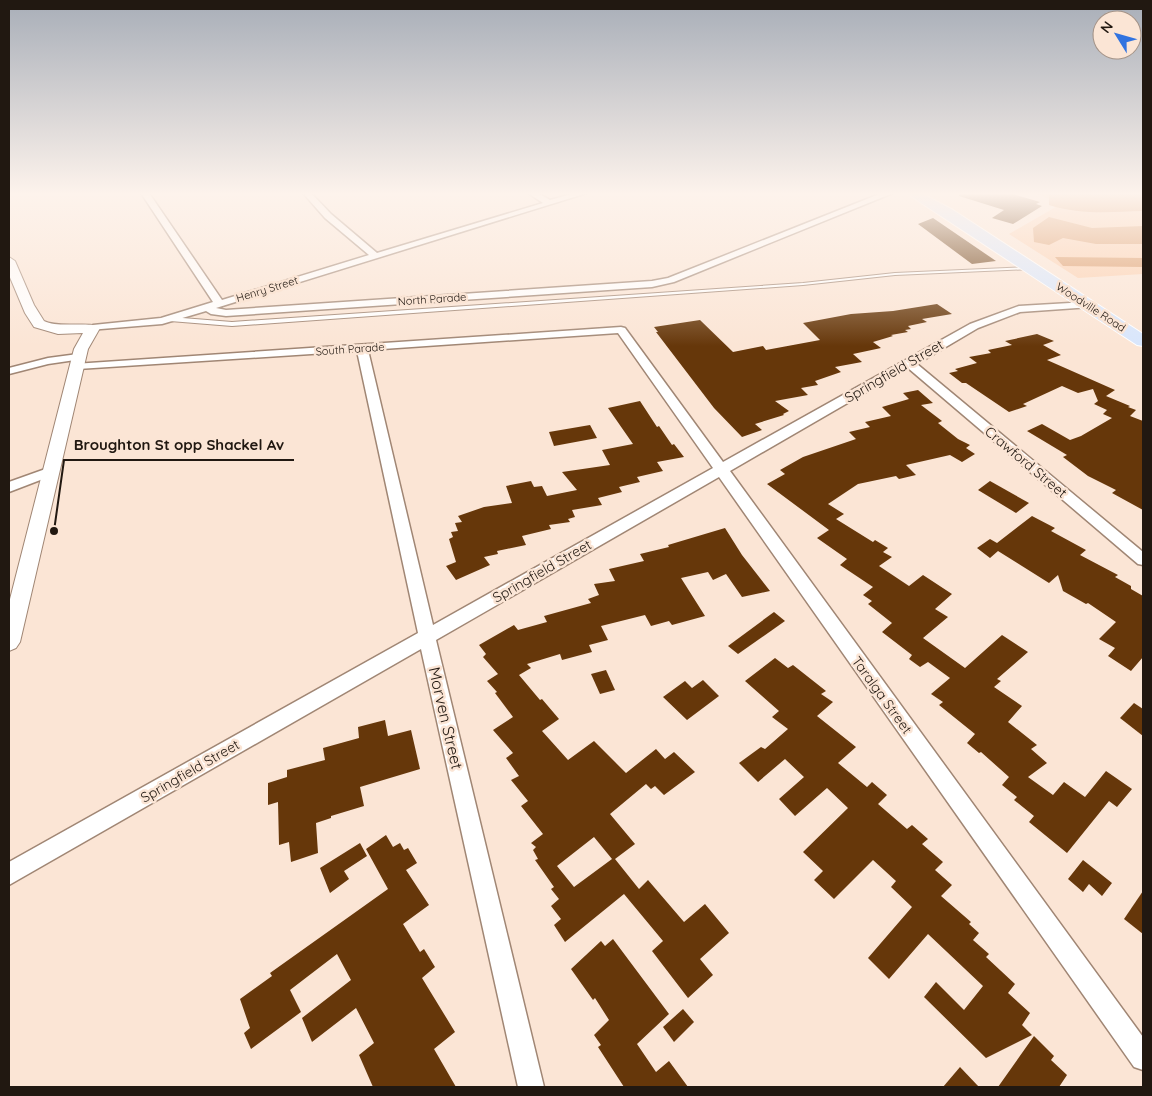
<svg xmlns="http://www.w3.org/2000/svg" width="1152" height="1096" viewBox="0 0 1152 1096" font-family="Quicksand,sans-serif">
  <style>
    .green { fill: #fccfae }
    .forest { fill: #da9661 }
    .building { fill: #66370a; fill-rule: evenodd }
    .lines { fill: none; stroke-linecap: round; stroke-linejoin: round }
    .service-casing { stroke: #a08674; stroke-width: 2 }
    .minor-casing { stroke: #a08674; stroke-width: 3 }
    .tertiary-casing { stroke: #a08674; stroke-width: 2 }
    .primary-casing { stroke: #fff; stroke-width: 2 }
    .service { fill: #fff; fill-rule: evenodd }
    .minor { fill: #fff; fill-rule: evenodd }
    .tertiary { fill: #fff; fill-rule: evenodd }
    .primary { fill: #d8e6fc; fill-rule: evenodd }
    .labels { text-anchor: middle; stroke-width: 5; stroke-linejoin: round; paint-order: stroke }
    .far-street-label { font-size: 11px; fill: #211811; stroke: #fbe5d5 }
    .street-label { font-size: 14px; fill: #211811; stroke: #fbe5d5 }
    .near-street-label { font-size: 16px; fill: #211811; stroke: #fbe5d5 }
    .leader { fill: none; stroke: #211811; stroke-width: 2 }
    .callout-dot { fill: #211811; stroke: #fbe5d5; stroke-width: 2 }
    .callout-label { font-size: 15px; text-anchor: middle; font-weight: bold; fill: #211811; stroke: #fbe5d5; stroke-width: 5; stroke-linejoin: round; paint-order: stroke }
  </style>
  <rect width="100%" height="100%" fill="#fbe5d5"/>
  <polygon class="green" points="1035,193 1143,193 1143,274 1078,278 1009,234 1061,204"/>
  <g class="forest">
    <path d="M1049,193H1143V211C1111,212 1080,215 1049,205Z"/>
    <polygon points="1049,217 1092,228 1143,226 1143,244 1096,244 1063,238 1049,245 1034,242 1033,228"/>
    <polygon points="1055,257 1143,258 1143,267 1063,266"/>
  </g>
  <g class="building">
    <polygon points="959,193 1009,193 1040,202 1036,204 1042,206 1013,224 992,218 1004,210 959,196"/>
    <polygon points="933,218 996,261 972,264 918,224"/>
    <polygon points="937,304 952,314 922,319 927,322 908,326 911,329 905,330 908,332 891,335 893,336 873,342 881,348 853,354 862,362 835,367 841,372 815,381 818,385 801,388 808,395 775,401 789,411 783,414 784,415 755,424 762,430 742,437 714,408 656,332 658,332 654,327 700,320 733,352 763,346 766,350 820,340 803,323 851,314 893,311"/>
    <polygon points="1037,334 1054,341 1043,345 1061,355 1047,360 1115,390 1106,396 1130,406 1128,407 1136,410 1130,416 1143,421 1143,510 1112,493 1116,490 1088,476 1063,457 1067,455 1027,431 1042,424 1070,440 1081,436 1112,418 1103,414 1107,410 1094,404 1098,401 1093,389 1078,393 1062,386 1023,404 1027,406 1009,412 966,383 962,383 949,373 958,371 955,369 977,363 969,357 991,353 988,350 1012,345 1005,341"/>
    <polygon points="918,390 933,403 921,405 942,421 938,423 958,439 970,445 966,448 975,454 962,462 950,455 906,465 916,475 899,479 896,476 858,484 828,504 844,514 836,519 873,542 875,540 888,548 883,552 892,557 879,566 909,586 923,575 952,594 935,609 948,617 923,638 965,668 1002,635 1028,652 997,679 1001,681 994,687 1022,706 1008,722 1037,745 1031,749 1047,763 1028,777 1053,795 1064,782 1085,797 1106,771 1132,789 1117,807 1109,801 1067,853 1029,822 1034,816 1014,800 1017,797 1002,785 1009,777 981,752 979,753 967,743 975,734 939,705 943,702 931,694 950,678 928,662 920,667 909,659 912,655 882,632 892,623 868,604 872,601 863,595 873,587 840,565 847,559 817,538 829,530 767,484 785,474 780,470 803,457 856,439 849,432 870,427 865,422 891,416 882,407 909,399 903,393"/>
    <polygon points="640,401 657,427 659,426 672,445 674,444 684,457 657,462 663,471 637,477 640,482 619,487 622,492 598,498 602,505 572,510 575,517 568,519 570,522 549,525 551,529 522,536 526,545 497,551 498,554 484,557 490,565 456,580 446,566 456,562 449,539 453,537 451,532 458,531 455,523 462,522 458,516 484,507 512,503 506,486 531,481 534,487 542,486 547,496 577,490 562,472 610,465 602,450 633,444 608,408"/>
    <polygon points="590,425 597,438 554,446 549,432"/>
    <polygon points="990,481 1029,503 1016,513 978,490"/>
    <polygon points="1032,516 1055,528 1051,531 1086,550 1080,555 1118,575 1115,577 1131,586 1131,589 1143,596 1143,657 1131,671 1108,656 1115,648 1099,639 1116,622 1088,603 1086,604 1063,591 1058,575 1049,583 998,551 990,558 977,548 990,539 997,543"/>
    <path d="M725,528L742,555L770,591L742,597L726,574L713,580L708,572L681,578L705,616L672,625L669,621L651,626L645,615L601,626L608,640L589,645L592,652L562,660L560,654L527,664L531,668L519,675L540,700L542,699L559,719L542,731L568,760L594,741L626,773L656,749L665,759L674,752L695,772L664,795L655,786L651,789L646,784L610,814L635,844L615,859L639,889L648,880L684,922L705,904L729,933L700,959L713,975L688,998L652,951L663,941L624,894L565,942L554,925L561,919L551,906L559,899L551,889L554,887L535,860L538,859L533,850L536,847L531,843L543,834L521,806L528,801L511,780L519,776L506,758L513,753L493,730L513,717L495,693L497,692L487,681L498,674L483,657L486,654L479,645L514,625L518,630L547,622L544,616L591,603L588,599L599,595L594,584L615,581L609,569L644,561L640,554L669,547L668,545ZM594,837L612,859L574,887L557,866Z"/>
    <polygon points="774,612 785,621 738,654 728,646"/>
    <polygon points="775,658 788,668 793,665 826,691 821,694 833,702 817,716 856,747 838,763 867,787 872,782 887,795 878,804 907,829 912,825 928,839 922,844 943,862 935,870 952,885 941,896 971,922 969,924 979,933 973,940 989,954 986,957 1015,984 1008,993 1030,1013 1022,1025 1032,1035 986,1058 924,997 936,982 964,1010 983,986 928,934 889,979 868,958 912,907 891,887 896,881 873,860 834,899 814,880 823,871 803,852 848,808 827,788 795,816 779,799 804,777 785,759 758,782 739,763 761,747 765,749 788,729 772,717 779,711 745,681"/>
    <polygon points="606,670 615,690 600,694 591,674"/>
    <polygon points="703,680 719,696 687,720 663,697 685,681 692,688"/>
    <polygon points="1134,703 1143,709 1143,736 1120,718"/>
    <polygon points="385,720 388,736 411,730 420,769 360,787 364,806 331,816 331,818 316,823 318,853 291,862 289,842 279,845 278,802 268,805 268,783 287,777 287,770 325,760 323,748 359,738 358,727"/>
    <polygon points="386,835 393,847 400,843 404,850 408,848 417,863 406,870 429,905 403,924 420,952 424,949 435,967 422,978 455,1032 434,1049 456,1087 373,1087 359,1055 374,1043 356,1008 312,1042 302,1018 351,980 337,954 290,990 301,1012 251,1049 244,1033 250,1028 240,999 272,976 270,973 388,889 366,849"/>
    <polygon points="360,843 367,856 344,871 349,879 330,893 320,868"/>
    <polygon points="1083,860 1112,883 1102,896 1089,884 1083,892 1068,879"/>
    <polygon points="1143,891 1143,934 1124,919"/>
    <polygon points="613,939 669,1014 637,1044 656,1072 669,1061 688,1087 624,1087 598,1047 601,1045 594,1035 609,1020 595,998 593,1000 571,969 601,941 605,946"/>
    <polygon points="683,1009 694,1022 674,1042 663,1027"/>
    <polygon points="1034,1036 1054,1056 1051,1060 1067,1075 1059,1087 998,1087"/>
    <polygon points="960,1067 979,1087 943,1087"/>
  </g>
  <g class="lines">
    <defs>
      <polygon id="service" points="1030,267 1032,268 1032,269 895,275 803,285 232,326 170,321 167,319 170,317 232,322 803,283 895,273"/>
      <g id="minor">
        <polygon points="141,193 149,193 222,300 369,255 325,218 303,193 311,193 331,214 377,253 543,203 528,193 538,193 550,200 575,193 587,193 216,308 226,310 652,281 668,278 882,193 893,193 674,282 652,287 226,316 211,314 206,311 162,324 89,330 88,328 93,325 161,318 213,302"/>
        <path d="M1087,302L1092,305L1091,307L1020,312L978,328L917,364L1143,552V565L1138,564L908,368L730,471L1143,1037V1070L1134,1067L719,477L436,640L544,1087H518L421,649L9,885V862L418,633L357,351L78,369L72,366L74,364L621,327L625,328L723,462L970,324L1019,306ZM618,333L713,468L433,625L368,350Z"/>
        <polygon points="78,354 84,357 82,359 48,364 9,374 9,368 48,358"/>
        <polygon points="51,467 56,468 58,471 56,474 9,492 9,482"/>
      </g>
      <path id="tertiary" d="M9,257L15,261L34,305L44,321C59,329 93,320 100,328L88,349L20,642L16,648L9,651V603L74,349L83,333L58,334L34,327L25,313L9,275Z"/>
      <polygon id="primary" points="906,193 921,193 953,210 1143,334 1143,346 1137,345"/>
    </defs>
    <use href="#service" class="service-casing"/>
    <use href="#minor" class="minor-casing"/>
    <use href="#tertiary" class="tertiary-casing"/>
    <use href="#primary" class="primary-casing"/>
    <use href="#service" class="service"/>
    <use href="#minor" class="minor"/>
    <use href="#tertiary" class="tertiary"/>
    <use href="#primary" class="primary"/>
  </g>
  <linearGradient id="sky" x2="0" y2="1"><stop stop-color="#a8aeb8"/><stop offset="0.56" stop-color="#fdf3ec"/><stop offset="1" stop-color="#fdf3ec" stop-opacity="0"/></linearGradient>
  <rect width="1152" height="346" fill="url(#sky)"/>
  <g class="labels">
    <g class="far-street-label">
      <text transform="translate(267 289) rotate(-17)" y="4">Henry Street</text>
      <text transform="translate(432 299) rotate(-4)" y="4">North Parade</text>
      <text transform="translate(1091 307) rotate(33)" y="4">Woodville Road</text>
      <text transform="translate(350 349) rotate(-4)" y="4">South Parade</text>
    </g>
    <g class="street-label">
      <text transform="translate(894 371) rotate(-30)" y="5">Springfield Street</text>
      <text transform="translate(1026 462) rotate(40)" y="5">Crawford Street</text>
      <text transform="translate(542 571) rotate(-30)" y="5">Springfield Street</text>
      <text transform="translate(882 695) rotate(54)" y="5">Taralga Street</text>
      <text transform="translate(190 771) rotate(-30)" y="5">Springfield Street</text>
    </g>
    <g class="near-street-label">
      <text transform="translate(446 718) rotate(77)" y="6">Morven Street</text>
    </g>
  </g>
  <path class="leader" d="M54 531L64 460H294"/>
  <circle class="callout-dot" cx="54" cy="531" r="5"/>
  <g class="callout-label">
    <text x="179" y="450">Broughton St opp Shackel Av</text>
  </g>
  <rect width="1152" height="1096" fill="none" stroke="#211811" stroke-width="20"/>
  <g transform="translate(1117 35) rotate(307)"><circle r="24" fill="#fbe5d5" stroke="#a49387"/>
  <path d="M0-4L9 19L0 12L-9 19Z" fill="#3173e0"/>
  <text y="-8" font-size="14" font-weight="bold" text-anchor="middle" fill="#211811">N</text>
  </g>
</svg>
